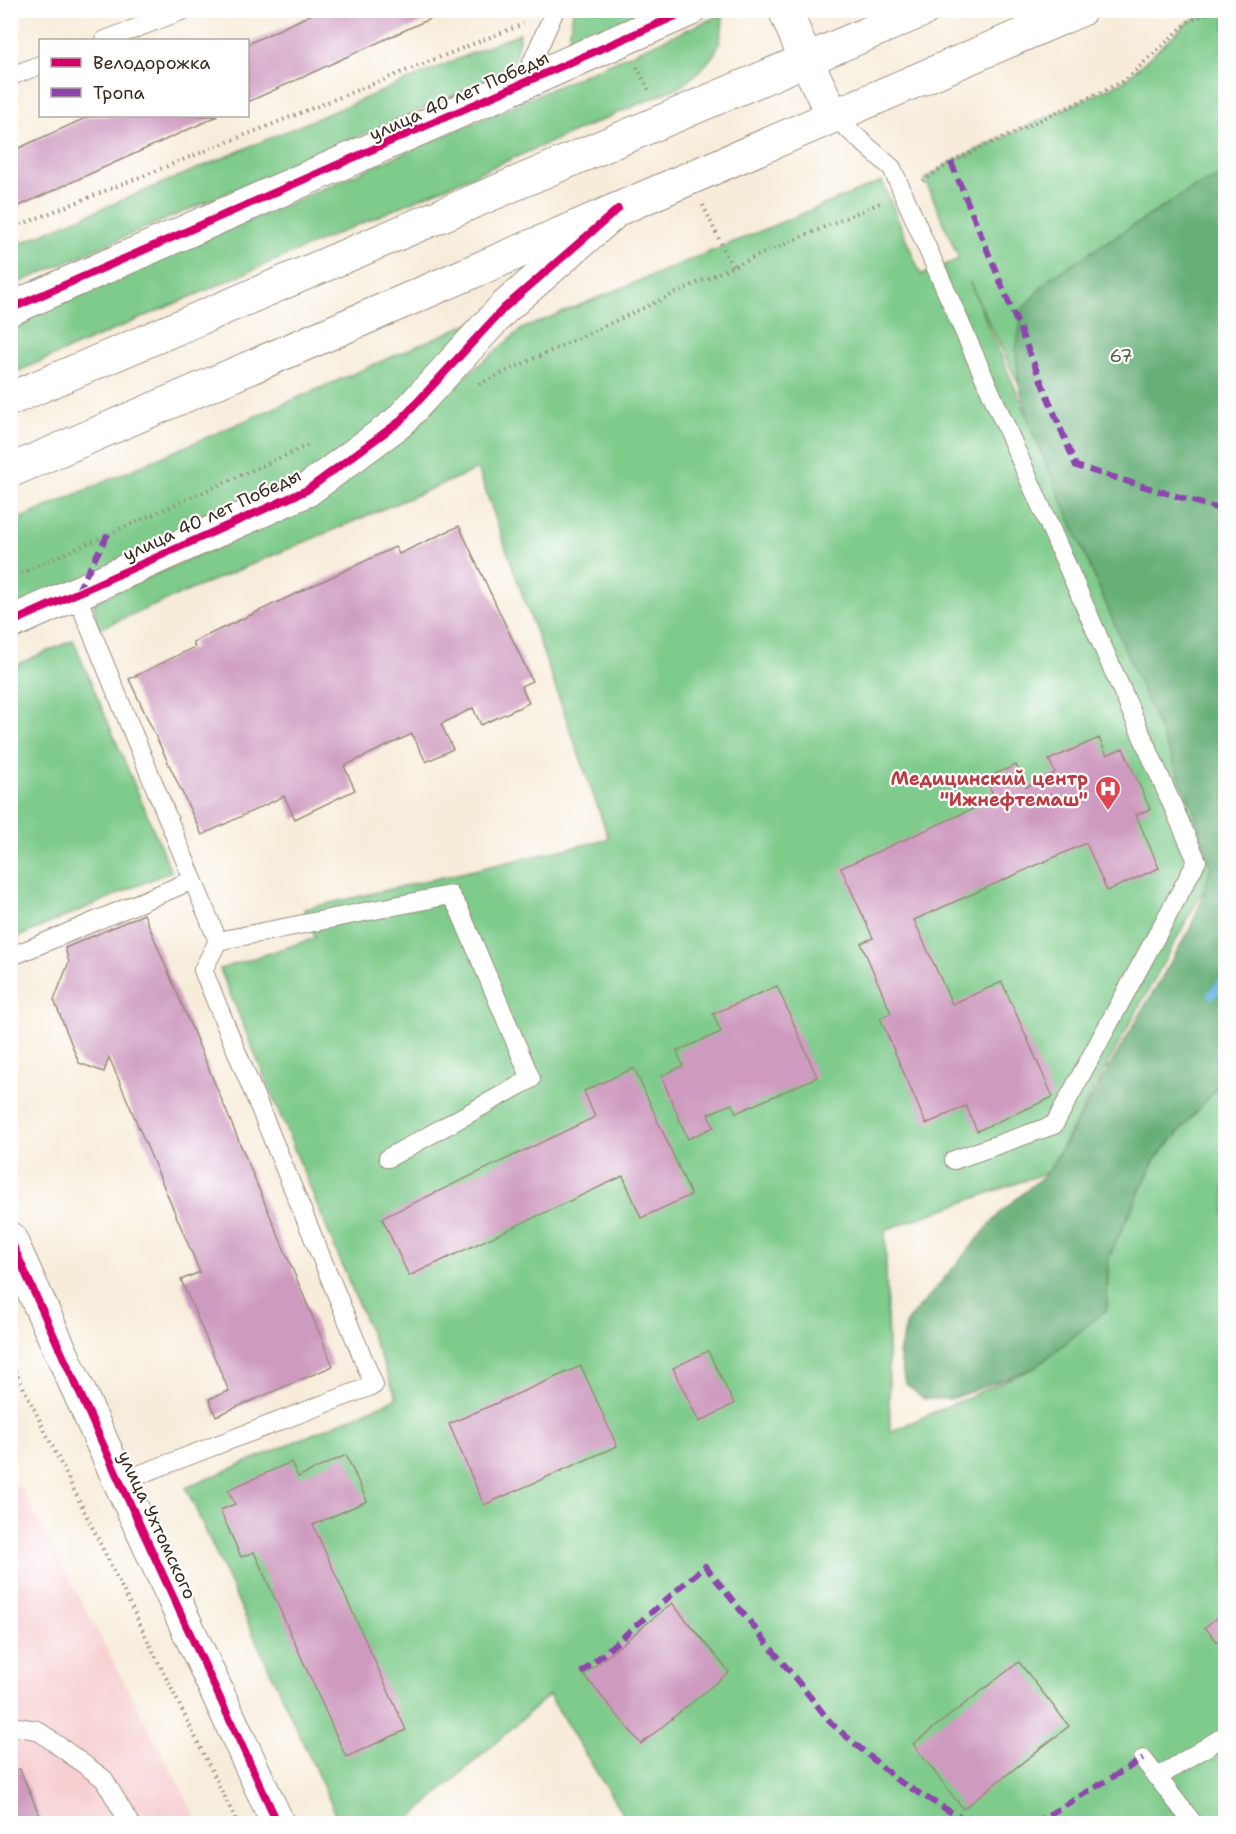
<svg xmlns="http://www.w3.org/2000/svg" width="1236" height="1834" viewBox="0 0 1236 1834" font-family="'Shantell Sans',sans-serif">
  <style>
    .built { fill: #f7cfd1 }
    .green { fill: #7ecb8b; stroke: #5c7a54; stroke-width: 1.5 }
    .forest { fill: #66af77; stroke: #506c4a; stroke-width: 1.5 }
    .lines { fill: none; stroke-linecap: round; stroke-linejoin: round }
    .stream { stroke: #6cb8e6; stroke-width: 9 }
    .building { fill: #ce9abf }
    .lane-casing { stroke: #998b7c; stroke-width: 20 }
    .street-casing { stroke: #998b7c; stroke-width: 35 }
    .secondary-casing { stroke: #998b7c; stroke-width: 35 }
    .primary-casing { stroke: #998b7c; stroke-width: 35 }
    .path { stroke: #998b7c; stroke-width: 4; stroke-dasharray: 1.5 4.5; stroke-linecap: butt }
    .lane { stroke: #fff; stroke-width: 18 }
    .street { stroke: #fff; stroke-width: 33 }
    .secondary { stroke: #fff; stroke-width: 33 }
    .primary { stroke: #fff; stroke-width: 33 }
    .quiet { stroke: #8e44ad; stroke-width: 6; stroke-dasharray: 12 6; stroke-linecap: butt }
    .cycleway-casing { stroke: #fff; stroke-width: 11 }
    .cycleway { stroke: #d6006c; stroke-width: 8 }
    .labels { text-anchor: middle; stroke-width: 4.5; stroke-linejoin: round; paint-order: stroke }
    .street-label { font-size: 18px; fill: #3b2a1e; stroke: #fff }
    .park-label { font-size: 18px; fill: #526244; stroke: #fff }
    .health-label { font-size: 18px; font-weight: bold; fill: #be3a42; stroke: #fff; text-anchor: end }
  </style>
  <rect width="100%" height="100%" fill="#fff"/>
  <filter id="ink" filterUnits="userSpaceOnUse"><feTurbulence type="fractalNoise" baseFrequency=".0167" numOctaves="2"/><feDisplacementMap in="SourceGraphic" scale="12" xChannelSelector="R" yChannelSelector="G"/><feConvolveMatrix kernelMatrix="1 2 1 2 8 2 1 2 1" color-interpolation-filters="sRGB"/></filter>
  <filter id="wash" filterUnits="userSpaceOnUse"><feTurbulence type="fractalNoise" baseFrequency=".008" numOctaves="4" result="noise"/><feDisplacementMap in="SourceGraphic" scale="24" xChannelSelector="R" yChannelSelector="G"/><feGaussianBlur stdDeviation="1.35" result="paint"/><feColorMatrix in="noise" values="0 0 0 0 0 0 0 0 0 0 0 0 0 0 0 0 0 1.4 0 .05"/><feComposite in="paint" operator="in"/></filter>
  <g filter="url(#wash)">
    <rect width="100%" height="100%" fill="#f7ecda"/>
    <polygon class="built" points="20,1486 199,1823 11,1823 10,1490"/>
    <g class="green">
      <polygon points="573,11 574,10 643,11 568,43"/>
      <polygon points="1215,11 1225,11 1225,176 1198,185 1016,351 1019,385 969,281 1219,862 1048,1172 885,1230 890,1432 1036,1367 1107,1309 1108,1259 1155,1159 1225,1079 1225,1823 628,1823 549,1695 405,1823 340,1823 186,1488 397,1398 220,969 315,938 304,909 609,839 478,469 98,629 93,602 316,502 522,329 882,181 921,275 959,259 925,179 951,162 1124,81 1188,22"/>
      <path d="M723,14C722,55 711,60 683,85L11,374L10,325Z"/>
      <polygon points="520,33 513,70 11,286 11,247"/>
      <polygon points="504,308 307,490 11,621 10,523"/>
      <polygon points="73,640 171,871 11,940 11,667"/>
    </g>
    <polygon class="forest" points="1225,176 1225,1079 1155,1159 1108,1259 1107,1309 1036,1367 951,1399 924,1399 905,1383 899,1353 907,1322 1000,1213 1048,1172 1190,929 1202,899 1211,866 1194,811 1031,428 1019,385 1016,351 1023,308 1051,277 1198,185"/>
    <g class="lines">
      <polyline class="stream" points="1212,994 1226,977"/>
    </g>
    <g id="blocks">
      <g class="building">
        <polygon points="321,10 449,10 248,102 248,44"/>
        <polygon points="90,116 218,116 10,210 10,152"/>
        <polygon points="459,526 532,681 521,686 529,703 481,725 473,708 441,724 453,749 426,762 412,734 344,766 355,790 295,819 284,796 202,835 129,679 195,647 193,642 395,547 399,554"/>
        <polygon points="1099,738 1107,755 1123,748 1150,809 1136,815 1159,868 1107,891 1086,843 914,920 952,1004 1002,982 1053,1097 977,1131 966,1106 926,1124 880,1018 891,1013 861,943 873,938 841,868 995,799 986,778 1016,765 1026,787 1055,773 1049,760"/>
        <polygon points="144,914 333,1366 216,1416 209,1399 229,1391 181,1280 200,1272 109,1057 104,1072 79,1063 54,1000 69,962 65,948"/>
        <polygon points="777,986 817,1077 736,1113 732,1104 708,1114 714,1127 688,1139 661,1076 683,1066 677,1051 721,1032 713,1014"/>
        <polygon points="634,1068 691,1195 641,1218 623,1176 409,1276 382,1218 595,1117 584,1091"/>
        <polygon points="708,1351 734,1404 699,1422 673,1368"/>
        <polygon points="581,1366 617,1446 484,1505 449,1424"/>
        <polygon points="346,1455 367,1501 313,1525 406,1730 346,1757 254,1552 241,1557 220,1510 235,1504 228,1490 291,1462 298,1477"/>
        <polygon points="672,1603 729,1672 641,1744 584,1675"/>
        <polygon points="1226,1610 1226,1652 1205,1627"/>
        <polygon points="1019,1662 1069,1726 963,1809 913,1744"/>
        <polygon points="20,1769 43,1824 10,1824 10,1772"/>
      </g>
    </g>
  </g>
  <g filter="url(#ink)">
    <use href="#blocks" fill-opacity="0" stroke="#998b7c" stroke-width="1.5"/>
    <g class="lines">
      <defs>
        <g id="lane">
          <polyline points="105,40 184,10"/>
          <polyline points="10,68 14,75 40,65"/>
          <polyline points="523,83 555,10"/>
          <polyline points="833,116 892,168 1197,861 1054,1125 954,1160"/>
          <polyline points="76,594 218,941 203,970 374,1385 120,1482"/>
          <polyline points="218,941 450,895 459,909 531,1079 388,1158"/>
          <polyline points="10,957 193,880"/>
          <polyline points="10,1726 37,1730 104,1779 130,1824"/>
          <polyline points="1143,1759 1194,1824"/>
          <polyline points="1158,1777 1226,1735"/>
        </g>
        <g id="street">
          <polyline points="10,309 689,10"/>
          <polyline points="10,623 307,490 399,422 504,308 611,215"/>
          <polyline points="10,1239 120,1482 278,1824"/>
        </g>
        <polyline id="secondary" points="785,10 806,60 833,116"/>
        <g id="primary">
          <polyline points="10,399 923,10"/>
          <polyline points="10,471 1080,10"/>
        </g>
      </defs>
      <use href="#lane" class="lane-casing"/>
      <use href="#street" class="street-casing"/>
      <use href="#secondary" class="secondary-casing"/>
      <use href="#primary" class="primary-casing"/>
      <g class="path">
        <polyline points="637,67 650,92"/>
        <polyline points="923,181 951,162 1124,81 1188,22 1215,10"/>
        <polyline points="703,205 732,267"/>
        <polyline points="10,229 523,24"/>
        <polyline points="479,384 732,267 882,202"/>
        <polyline points="10,578 311,444"/>
        <polyline points="10,1360 238,1824"/>
      </g>
      <use href="#lane" class="lane"/>
      <use href="#street" class="street"/>
      <use href="#secondary" class="secondary"/>
      <use href="#primary" class="primary"/>
      <g class="quiet">
        <polyline points="951,162 1076,466 1226,511"/>
        <polyline points="77,592 108,534"/>
        <polyline points="581,1673 705,1566 832,1724 897,1780 971,1824"/>
        <polyline points="1033,1824 1143,1759"/>
      </g>
      <defs>
        <g id="cycleway">
          <polyline points="10,309 689,10"/>
          <polyline points="10,623 307,490 399,422 504,308 618,209"/>
          <polyline points="10,1239 120,1482 278,1824"/>
        </g>
      </defs>
      <use href="#cycleway" class="cycleway-casing"/>
      <use href="#cycleway" class="cycleway"/>
    </g>
  </g>
  <defs>
    <symbol id="hospital-pin" viewBox="-11 -11 22 30"><path d="M0 17L-7.5 6A9.5 9.5 0 1 1 7.5 6Z" fill="#e0444e" stroke="#fff"/><path d="M-5-5h3v3.5h4V-5h3V5h-3V1.5h-4V5h-3Z" fill="#fff"/></symbol>
  </defs>
  <g fill-rule="evenodd">
    <use href="#hospital-pin" x="1093" y="774" width="30" height="40"/>
  </g>
  <g class="labels">
    <g class="street-label">
      <text transform="translate(459 96) rotate(-24)" y="6">улица 40 лет Победы</text>
      <text transform="translate(212 515) rotate(-25)" y="6">улица 40 лет Победы</text>
      <text transform="translate(157 1525) rotate(65)" y="6">улица Ухтомского</text>
    </g>
    <g class="park-label">
      <text x="1121" y="362">67</text>
    </g>
    <g class="health-label">
      <text x="1088" y="785">Медицинский центр<tspan x="1088" dy="21">"Ижнефтемаш"</tspan></text>
    </g>
  </g>
  <rect width="1236" height="1834" fill="none" stroke="#fff" stroke-width="36"/>
  <rect x="39" y="39" width="210" height="78" fill="#ffffff" stroke="#b1aaa5" stroke-width="1.5"/>
  <rect x="51" y="58" width="30" height="9" fill="#d6006c" stroke="#b1aaa5" stroke-width="1.5"/>
  <text x="93" y="69" font-size="18" fill="#3b2a1e">Велодорожка</text>
  <rect x="51" y="88" width="30" height="9" fill="#8e44ad" stroke="#b1aaa5" stroke-width="1.5"/>
  <text x="93" y="99" font-size="18" fill="#3b2a1e">Тропа</text>
</svg>
